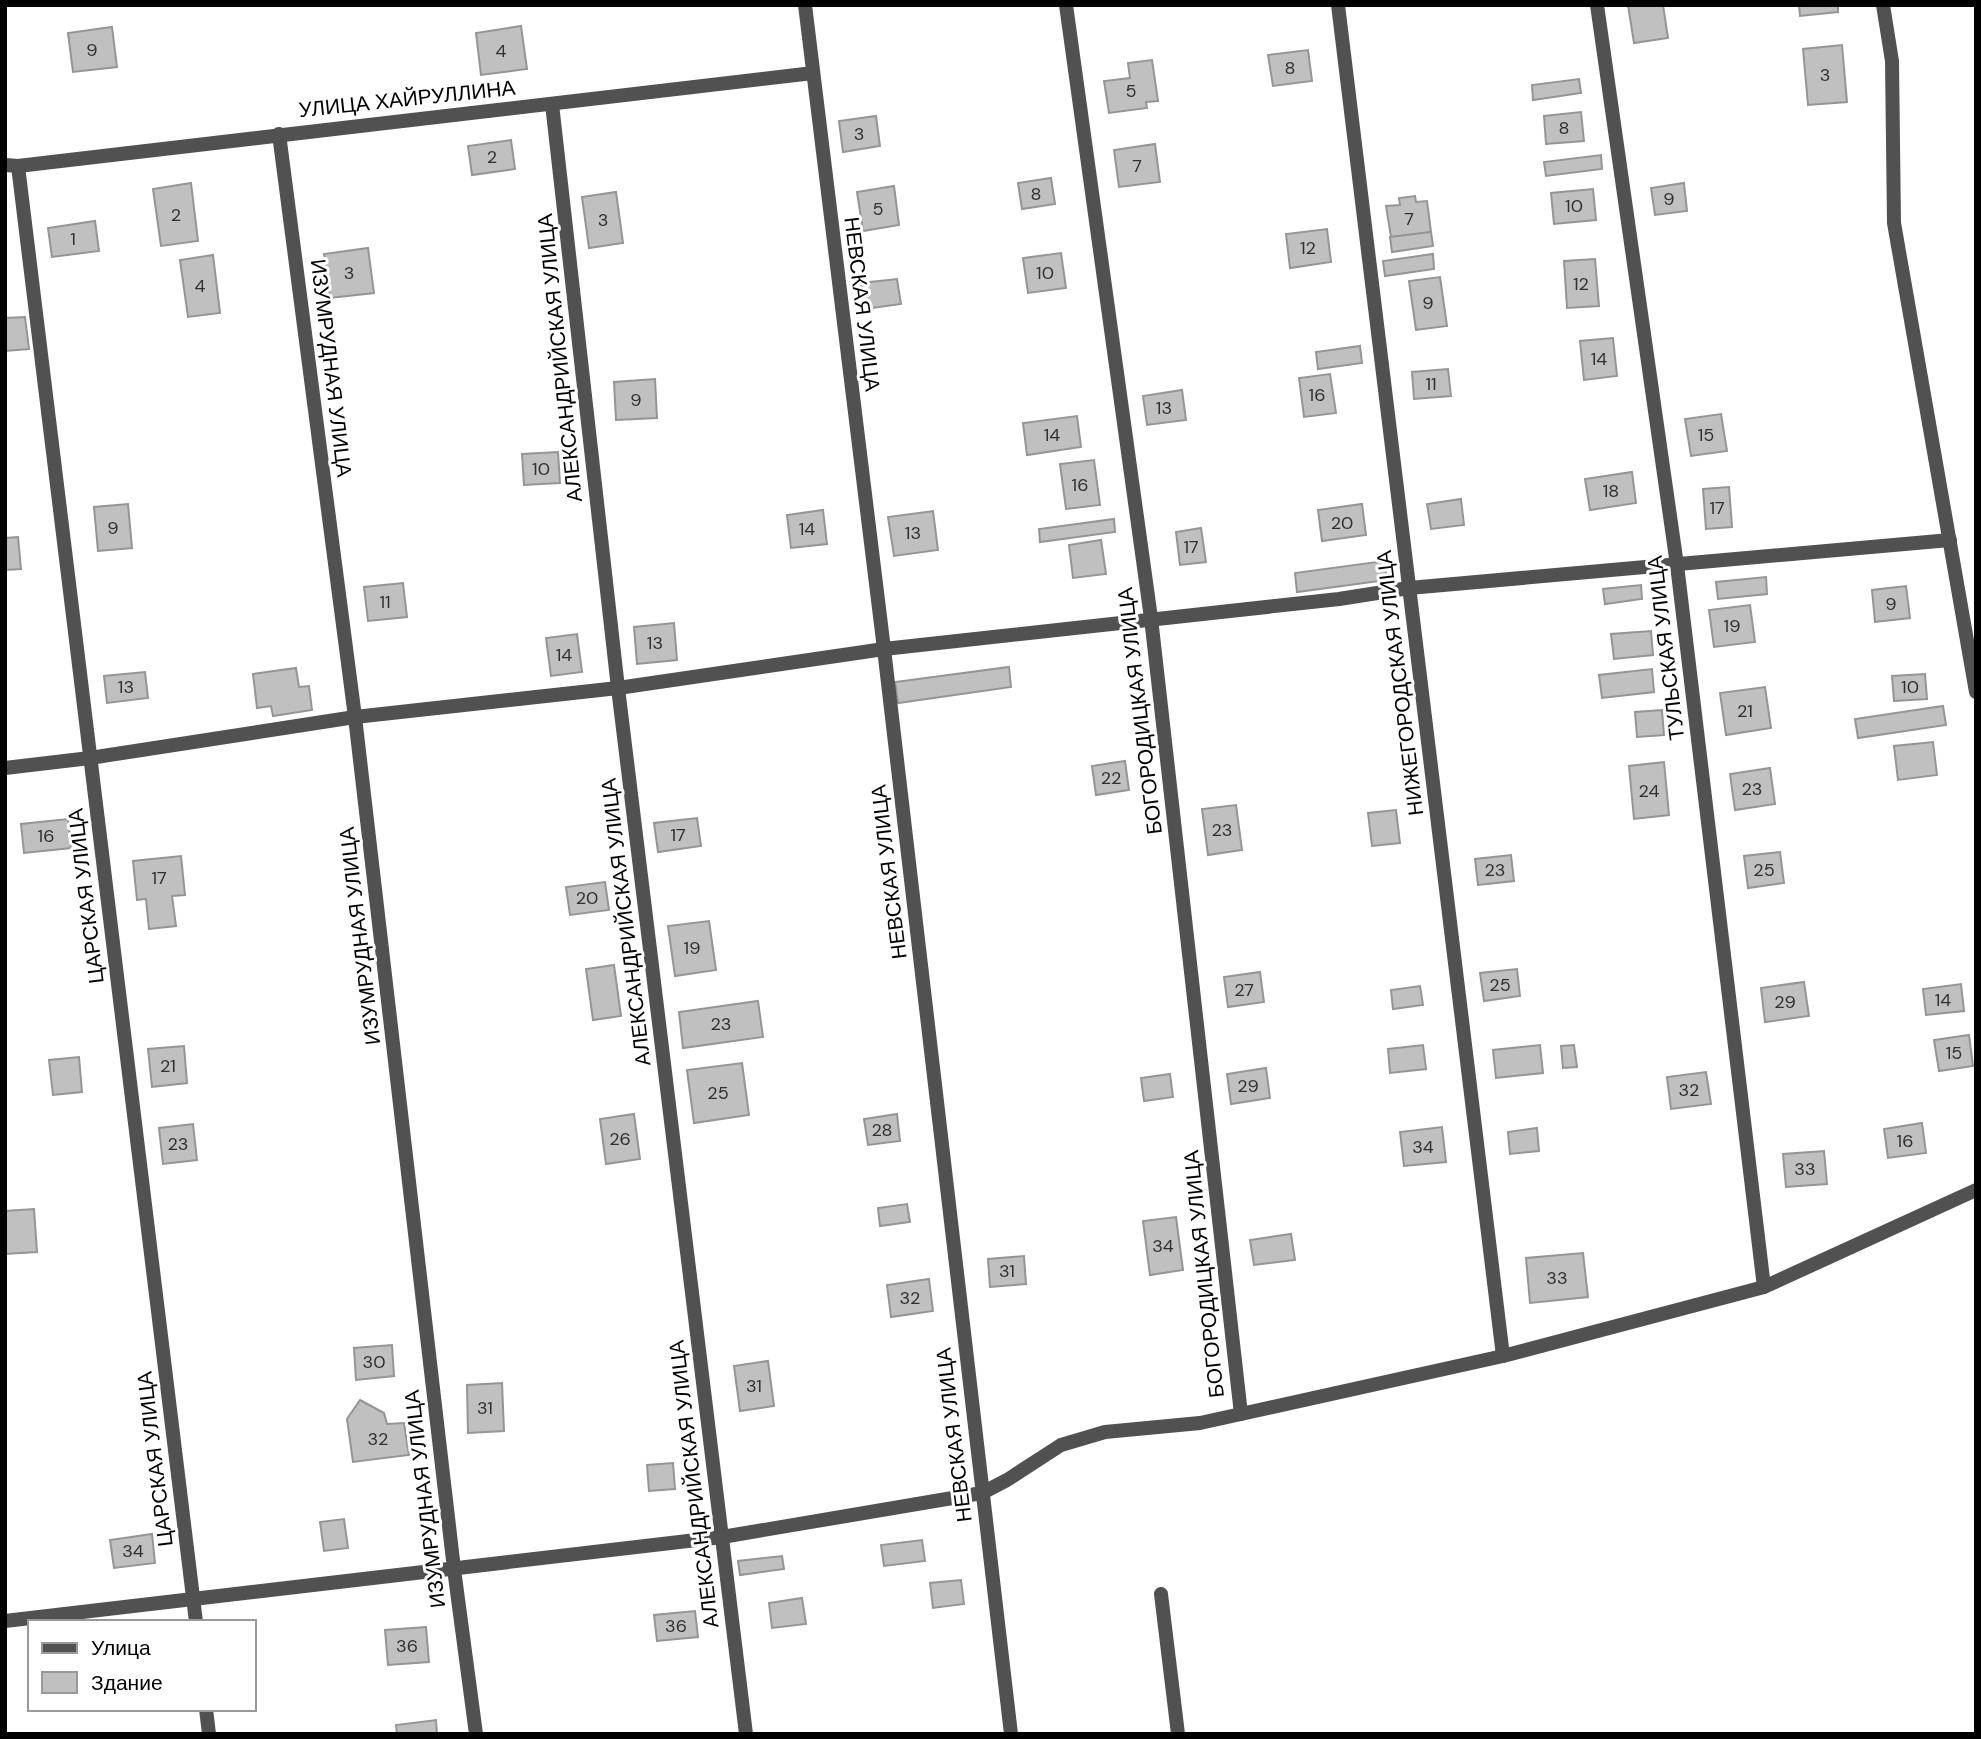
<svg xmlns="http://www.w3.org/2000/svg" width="1981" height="1739" viewBox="0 0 1981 1739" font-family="'DM Sans',sans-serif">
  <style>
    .building { fill: #c0c0c0; stroke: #959595; stroke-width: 2 }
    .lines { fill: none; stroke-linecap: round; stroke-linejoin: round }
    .street { stroke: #515151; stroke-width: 14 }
    .labels { text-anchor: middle; stroke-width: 6; stroke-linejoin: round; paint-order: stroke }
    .number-label { font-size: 18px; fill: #303030 }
    .street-label { font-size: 21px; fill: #000; stroke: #fff }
  </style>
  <rect width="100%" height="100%" fill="#fff"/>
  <g class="building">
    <polygon points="1628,5 1663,5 1668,38 1634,43"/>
    <polygon points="1799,5 1838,5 1838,12 1800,16"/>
    <polygon points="521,26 527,69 481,75 476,33"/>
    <polygon points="112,27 117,67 73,72 68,33"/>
    <polygon points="1842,45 1847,102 1808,105 1803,49"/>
    <polygon points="1308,50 1312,81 1273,86 1268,55"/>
    <polygon points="1152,60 1158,101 1146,102 1147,108 1109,113 1104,81 1130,78 1128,63"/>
    <polygon points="1579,79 1581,93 1533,100 1532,85"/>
    <polygon points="1581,112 1584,141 1546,144 1544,116"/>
    <polygon points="876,116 880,146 843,152 839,121"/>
    <polygon points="511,140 515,169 472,175 468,146"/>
    <polygon points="1155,144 1160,182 1119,187 1114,150"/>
    <polygon points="1601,155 1602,169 1546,176 1544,162"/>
    <polygon points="1051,178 1055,204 1022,209 1018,183"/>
    <polygon points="191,183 198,241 161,246 153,189"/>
    <polygon points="1684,183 1687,211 1655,215 1651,188"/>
    <polygon points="894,186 899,225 863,231 857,192"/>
    <polygon points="1593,189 1596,220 1554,224 1551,193"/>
    <polygon points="616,192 623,243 589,248 582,197"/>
    <polygon points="1415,196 1416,202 1427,201 1431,232 1391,237 1386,206 1400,205 1399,198"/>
    <polygon points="95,221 99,251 52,257 48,228"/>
    <polygon points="1327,229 1331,262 1290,268 1286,234"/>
    <polygon points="1431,232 1433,246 1392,252 1390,237"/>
    <polygon points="368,248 374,293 330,298 324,254"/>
    <polygon points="1061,253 1066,288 1028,293 1023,258"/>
    <polygon points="1433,254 1434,269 1385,276 1383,261"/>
    <polygon points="213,255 220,313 188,317 180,260"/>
    <polygon points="1595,259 1599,306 1567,308 1564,261"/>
    <polygon points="1440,277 1447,326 1416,330 1409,281"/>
    <polygon points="897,279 901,304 864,309 861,283"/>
    <polygon points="25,317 29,349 5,351 5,318"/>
    <polygon points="1613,338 1617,376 1584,380 1580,341"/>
    <polygon points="1360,346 1362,363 1318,369 1316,352"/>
    <polygon points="1448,369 1451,396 1414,399 1412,372"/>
    <polygon points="1330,374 1336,413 1304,417 1299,378"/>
    <polygon points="655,379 657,418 616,420 614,382"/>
    <polygon points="1182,390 1186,420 1147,425 1143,396"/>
    <polygon points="1721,414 1727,451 1691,456 1685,419"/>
    <polygon points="1077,416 1081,447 1027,455 1023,423"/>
    <polygon points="558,452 560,483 524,485 522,454"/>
    <polygon points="1094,460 1100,505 1066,509 1060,464"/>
    <polygon points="1632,472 1636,503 1590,510 1585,479"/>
    <polygon points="1729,487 1732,527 1706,529 1703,489"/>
    <polygon points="1461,499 1464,525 1431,529 1427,504"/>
    <polygon points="128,504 132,548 98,551 94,507"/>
    <polygon points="1362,504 1366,535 1322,541 1318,510"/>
    <polygon points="823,510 827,544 791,548 787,515"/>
    <polygon points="933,511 938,550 894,556 888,517"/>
    <polygon points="1114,519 1115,532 1040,542 1039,529"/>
    <polygon points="1201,528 1206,562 1180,565 1176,532"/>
    <polygon points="18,537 21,569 5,570 5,538"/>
    <polygon points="1101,540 1106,574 1073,578 1069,545"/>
    <polygon points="1384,561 1387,580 1297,592 1295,573"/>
    <polygon points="1766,577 1767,594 1718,599 1716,582"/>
    <polygon points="403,583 407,617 368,621 364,587"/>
    <polygon points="1641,585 1642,599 1605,604 1603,589"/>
    <polygon points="1906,586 1910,618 1875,622 1872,590"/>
    <polygon points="1750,605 1755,642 1714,647 1709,610"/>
    <polygon points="674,623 677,660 637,664 634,627"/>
    <polygon points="1651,631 1653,655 1614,659 1611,634"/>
    <polygon points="577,634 582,672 551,676 546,638"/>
    <polygon points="1009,667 1011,687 898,703 895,682"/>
    <polygon points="296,668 299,687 309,686 312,710 273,716 271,706 257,708 253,674"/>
    <polygon points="1652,669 1654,692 1602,698 1599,675"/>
    <polygon points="145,672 148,698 107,703 104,676"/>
    <polygon points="1925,674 1927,699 1894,701 1892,676"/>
    <polygon points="1765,687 1771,728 1726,735 1720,693"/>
    <polygon points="1943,706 1946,725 1858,738 1855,719"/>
    <polygon points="1662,710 1664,735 1637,737 1635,712"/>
    <polygon points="1933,742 1937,775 1898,780 1894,746"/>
    <polygon points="1125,761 1129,790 1096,795 1092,766"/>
    <polygon points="1664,762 1669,815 1634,819 1629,766"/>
    <polygon points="1770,768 1775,804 1735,810 1730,774"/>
    <polygon points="1236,805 1242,850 1208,855 1202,809"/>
    <polygon points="1396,810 1400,843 1372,846 1368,813"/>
    <polygon points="697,818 701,846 658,852 654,823"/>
    <polygon points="68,819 71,848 24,853 21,824"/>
    <polygon points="1780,852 1784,883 1748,888 1744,856"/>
    <polygon points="1511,855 1514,881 1478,885 1475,859"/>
    <polygon points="181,856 185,895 172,896 176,926 149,929 146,899 137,900 133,861"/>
    <polygon points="605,882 609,910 570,915 566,887"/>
    <polygon points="709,921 716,970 675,976 668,926"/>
    <polygon points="614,965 621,1016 593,1020 586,969"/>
    <polygon points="1517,969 1520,996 1484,1001 1480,973"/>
    <polygon points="1260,972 1264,1002 1228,1007 1224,977"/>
    <polygon points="1804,982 1809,1016 1765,1022 1761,988"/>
    <polygon points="1961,984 1964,1011 1926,1015 1923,989"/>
    <polygon points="1420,986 1423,1005 1393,1009 1391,990"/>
    <polygon points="758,1001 763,1037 683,1048 679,1012"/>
    <polygon points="1969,1035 1973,1066 1939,1071 1934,1040"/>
    <polygon points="1423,1045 1426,1069 1390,1073 1388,1049"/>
    <polygon points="1540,1045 1543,1073 1496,1078 1493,1050"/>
    <polygon points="1574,1045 1577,1067 1563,1068 1561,1046"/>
    <polygon points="184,1046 187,1083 152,1087 148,1049"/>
    <polygon points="79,1057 82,1092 53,1095 49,1060"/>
    <polygon points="742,1063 749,1115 694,1123 687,1070"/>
    <polygon points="1266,1068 1270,1098 1231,1104 1227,1074"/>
    <polygon points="1706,1072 1711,1104 1671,1109 1667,1077"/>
    <polygon points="1170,1074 1173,1097 1144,1101 1141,1078"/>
    <polygon points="634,1114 640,1159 606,1164 600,1119"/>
    <polygon points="897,1114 900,1141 868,1145 864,1119"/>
    <polygon points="1922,1123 1926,1153 1888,1158 1884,1129"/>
    <polygon points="193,1124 197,1160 163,1164 159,1128"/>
    <polygon points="1442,1127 1446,1162 1404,1166 1400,1132"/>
    <polygon points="1537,1128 1539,1151 1510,1154 1508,1132"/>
    <polygon points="1824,1151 1827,1184 1786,1187 1783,1154"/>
    <polygon points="907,1204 910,1222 880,1226 878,1208"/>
    <polygon points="34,1209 37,1252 5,1254 5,1211"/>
    <polygon points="1176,1217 1183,1270 1150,1275 1143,1221"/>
    <polygon points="1291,1234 1295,1260 1254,1265 1250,1240"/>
    <polygon points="1583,1253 1588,1297 1530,1303 1526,1258"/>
    <polygon points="1024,1256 1026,1284 990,1287 988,1259"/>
    <polygon points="929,1279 933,1311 891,1317 887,1285"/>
    <polygon points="392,1345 394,1376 356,1380 354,1348"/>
    <polygon points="768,1361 774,1406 740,1411 734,1366"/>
    <polygon points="502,1383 504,1431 468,1433 467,1385"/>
    <polygon points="360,1400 384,1413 387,1424 404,1423 409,1455 353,1462 347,1419"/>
    <polygon points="673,1463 675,1489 649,1491 647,1465"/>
    <polygon points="344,1519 348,1548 324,1551 320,1522"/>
    <polygon points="152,1534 155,1563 114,1568 110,1540"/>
    <polygon points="922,1540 925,1561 884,1566 881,1545"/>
    <polygon points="782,1556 784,1569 740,1575 738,1561"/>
    <polygon points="961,1580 964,1604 933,1608 930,1583"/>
    <polygon points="802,1598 806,1624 772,1628 769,1603"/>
    <polygon points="695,1611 698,1637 657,1641 654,1615"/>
    <polygon points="426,1627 429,1662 388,1665 385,1630"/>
    <polygon points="436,1720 437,1734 397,1734 396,1725"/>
  </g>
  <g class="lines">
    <g class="street">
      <polyline points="805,5 884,649 1011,1734"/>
      <polyline points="1066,5 1151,618 1241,1414"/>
      <polyline points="1338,5 1503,1356"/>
      <polyline points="1597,5 1677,565 1764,1287"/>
      <polyline points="1883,5 1892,61 1894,223 1976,692"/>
      <polyline points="552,104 618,688 746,1734"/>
      <polyline points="279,134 355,717 454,1569 476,1734"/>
      <polyline points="5,165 18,166 813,73"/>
      <polyline points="18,166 196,1622"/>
      <polyline points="5,768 90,758 355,717 618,688 884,649 1339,599 1409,588 1950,540"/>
      <polyline points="1161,1594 1178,1734"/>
      <polyline points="5,1621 722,1537 982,1493 1007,1480 1061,1445 1105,1432 1200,1423 1241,1414 1503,1356 1764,1287 1976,1190"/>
      <polyline points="206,1709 209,1734"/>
    </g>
  </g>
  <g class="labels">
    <g class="number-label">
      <text x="92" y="56">9</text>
      <text x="501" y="57">4</text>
      <text x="1290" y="74">8</text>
      <text x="1825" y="81">3</text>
      <text x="1131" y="97">5</text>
      <text x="1564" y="134">8</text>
      <text x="859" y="140">3</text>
      <text x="492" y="163">2</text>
      <text x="1137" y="172">7</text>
      <text x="1036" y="200">8</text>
      <text x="1669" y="205">9</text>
      <text x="1574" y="212">10</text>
      <text x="878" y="215">5</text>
      <text x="176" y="221">2</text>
      <text x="1409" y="225">7</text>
      <text x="603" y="226">3</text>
      <text x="73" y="245">1</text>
      <text x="1308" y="254">12</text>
      <text x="349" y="279">3</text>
      <text x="1045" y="279">10</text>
      <text x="1581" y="290">12</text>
      <text x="200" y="292">4</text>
      <text x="1428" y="309">9</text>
      <text x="1599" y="365">14</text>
      <text x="1431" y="390">11</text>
      <text x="1317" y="401">16</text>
      <text x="636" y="406">9</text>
      <text x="1164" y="414">13</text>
      <text x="1052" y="441">14</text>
      <text x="1706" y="441">15</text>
      <text x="541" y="475">10</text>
      <text x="1080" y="491">16</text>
      <text x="1611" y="497">18</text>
      <text x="1717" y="514">17</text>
      <text x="1342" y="529">20</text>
      <text x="113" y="534">9</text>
      <text x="807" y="535">14</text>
      <text x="913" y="539">13</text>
      <text x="1191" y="553">17</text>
      <text x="385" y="608">11</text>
      <text x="1891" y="610">9</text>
      <text x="1732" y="632">19</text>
      <text x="655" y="649">13</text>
      <text x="564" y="661">14</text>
      <text x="126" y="693">13</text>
      <text x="1910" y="693">10</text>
      <text x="1745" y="717">21</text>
      <text x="1111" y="784">22</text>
      <text x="1752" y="795">23</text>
      <text x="1649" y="797">24</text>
      <text x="1222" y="836">23</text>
      <text x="678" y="841">17</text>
      <text x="46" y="842">16</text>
      <text x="1495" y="876">23</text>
      <text x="1764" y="876">25</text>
      <text x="159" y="884">17</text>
      <text x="587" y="904">20</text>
      <text x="692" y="954">19</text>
      <text x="1500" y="991">25</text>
      <text x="1244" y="996">27</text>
      <text x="1943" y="1006">14</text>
      <text x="1785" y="1008">29</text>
      <text x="721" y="1030">23</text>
      <text x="1954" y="1059">15</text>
      <text x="168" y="1072">21</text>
      <text x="1248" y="1092">29</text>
      <text x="1689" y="1096">32</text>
      <text x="718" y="1099">25</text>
      <text x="882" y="1136">28</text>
      <text x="620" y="1145">26</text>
      <text x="1905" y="1147">16</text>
      <text x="178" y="1150">23</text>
      <text x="1423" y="1153">34</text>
      <text x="1805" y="1175">33</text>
      <text x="1163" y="1252">34</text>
      <text x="1007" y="1277">31</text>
      <text x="1557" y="1284">33</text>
      <text x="910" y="1304">32</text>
      <text x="374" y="1368">30</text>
      <text x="754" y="1392">31</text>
      <text x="485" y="1414">31</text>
      <text x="378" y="1445">32</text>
      <text x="133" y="1557">34</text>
      <text x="676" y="1632">36</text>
      <text x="407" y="1652">36</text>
    </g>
    <g class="street-label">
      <text transform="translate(407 99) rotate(-6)" y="7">УЛИЦА ХАЙРУЛЛИНА</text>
      <text transform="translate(862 304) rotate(83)" y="7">НЕВСКАЯ УЛИЦА</text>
      <text transform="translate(560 358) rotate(-96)" y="7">АЛЕКСАНДРИЙСКАЯ УЛИЦА</text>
      <text transform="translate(331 368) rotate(83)" y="7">ИЗУМРУДНАЯ УЛИЦА</text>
      <text transform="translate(1666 648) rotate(-97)" y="7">ТУЛЬСКАЯ УЛИЦА</text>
      <text transform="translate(1400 683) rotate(-97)" y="7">НИЖЕГОРОДСКАЯ УЛИЦА</text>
      <text transform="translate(1140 711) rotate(-97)" y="7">БОГОРОДИЦКАЯ УЛИЦА</text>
      <text transform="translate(889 872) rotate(-97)" y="7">НЕВСКАЯ УЛИЦА</text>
      <text transform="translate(86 896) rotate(-97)" y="7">ЦАРСКАЯ УЛИЦА</text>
      <text transform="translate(626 922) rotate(-97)" y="7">АЛЕКСАНДРИЙСКАЯ УЛИЦА</text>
      <text transform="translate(360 936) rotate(-97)" y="7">ИЗУМРУДНАЯ УЛИЦА</text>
      <text transform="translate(1204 1274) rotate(-96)" y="7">БОГОРОДИЦКАЯ УЛИЦА</text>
      <text transform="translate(954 1435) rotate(-97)" y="7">НЕВСКАЯ УЛИЦА</text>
      <text transform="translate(155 1459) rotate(-97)" y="7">ЦАРСКАЯ УЛИЦА</text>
      <text transform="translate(694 1484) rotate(-97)" y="7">АЛЕКСАНДРИЙСКАЯ УЛИЦА</text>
      <text transform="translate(425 1499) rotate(-97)" y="7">ИЗУМРУДНАЯ УЛИЦА</text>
    </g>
  </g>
  <rect width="1981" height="1739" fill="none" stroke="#000000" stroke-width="14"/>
  <rect x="28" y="1620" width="228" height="91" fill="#ffffff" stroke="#999999" stroke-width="2"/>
  <rect x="42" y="1643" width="35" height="10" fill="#515151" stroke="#999999" stroke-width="2"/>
  <text x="91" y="1655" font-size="21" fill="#000000">Улица</text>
  <rect x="42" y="1672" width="35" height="21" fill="#c0c0c0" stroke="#999999" stroke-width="2"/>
  <text x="91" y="1690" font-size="21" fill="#000000">Здание</text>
</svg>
